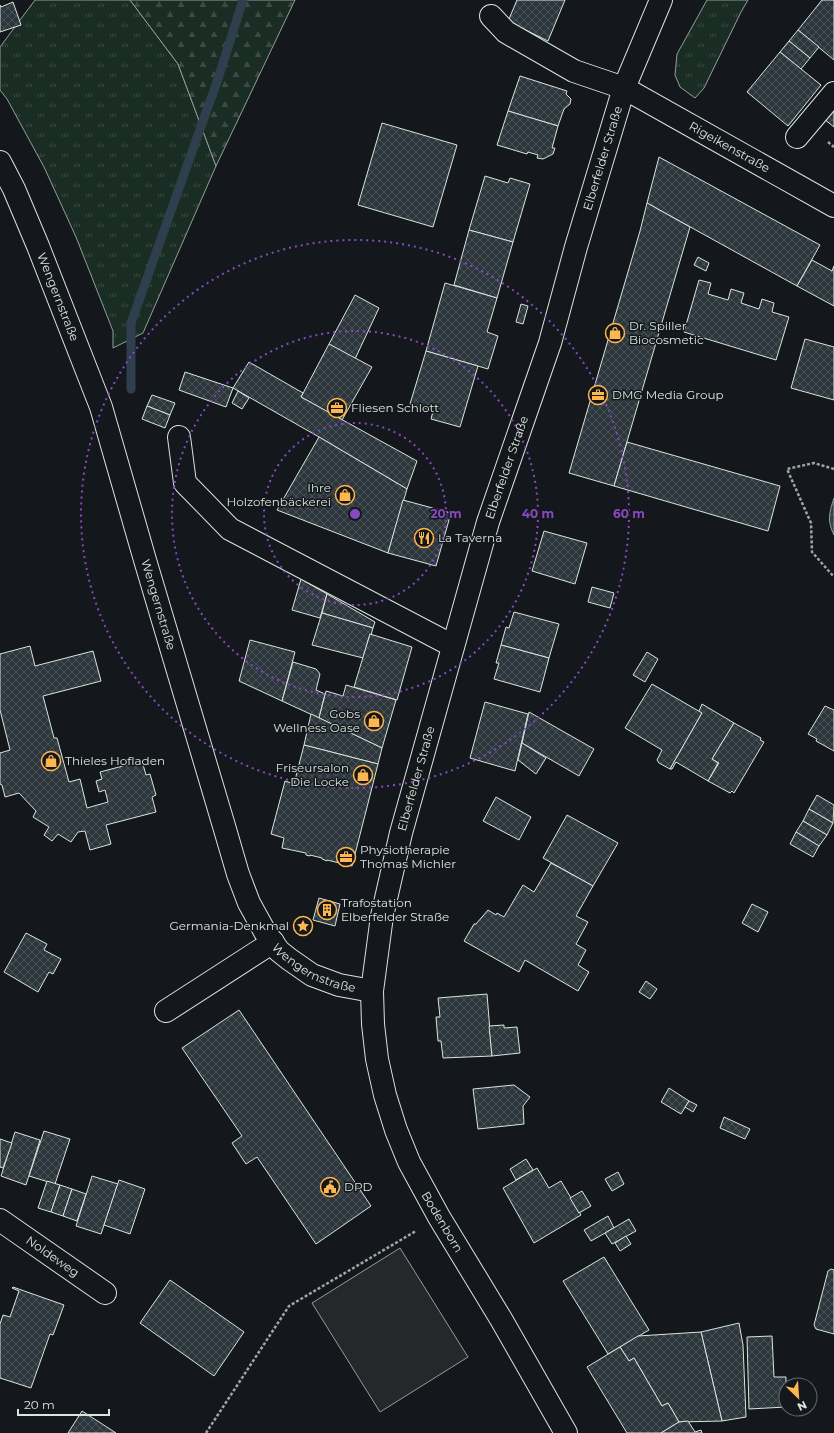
<svg xmlns="http://www.w3.org/2000/svg" width="834" height="1433" viewBox="0 0 834 1433" font-family="Montserrat,sans-serif">
  <style>
    .grass { fill: url(#grass-tufts); stroke: #939e99 }
    .forest { fill: url(#forest-firs); stroke: #939e99 }
    .parking { fill: #24282b; stroke: #939e99 }
    .water { fill: url(#water-waves); stroke: #939e99 }
    .lines { fill: none; stroke-linecap: round; stroke-linejoin: round }
    .stream { stroke: #2f3f4d; stroke-width: 9 }
    .building { fill: url(#building-cross-hatch); stroke: #d8e6dc }
    .minor-casing { stroke: #d8e6dc; stroke-width: 24 }
    .major-casing { stroke: #d8e6dc; stroke-width: 24 }
    .path { stroke: #9da8a2; stroke-width: 2.5; stroke-dasharray: 3 2; stroke-linecap: butt }
    .minor { stroke: #14181c; stroke-width: 22 }
    .major { stroke: #14181c; stroke-width: 22 }
    .ring { fill: none; stroke: #8948c3; stroke-width: 2; stroke-dasharray: 2 4 }
    .labels { text-anchor: middle; stroke-width: 3; stroke-linejoin: round; paint-order: stroke }
    .street-label { font-size: 12px; fill: #d8e6dc; stroke: #14181c }
    .poi-label { font-size: 12px; fill: #d8e6dc; stroke: #14181c; text-anchor: start }
    .centre { fill: #8948c3; stroke: #14181c; stroke-width: 2 }
    .ring-label { font-size: 12px; text-anchor: middle; font-weight: bold; fill: #8948c3; stroke: #14181c; stroke-width: 3; stroke-linejoin: round; paint-order: stroke }
  </style>
  <defs>
    <pattern id="grass-tufts" width="24" height="20" patternUnits="userSpaceOnUse"><rect width="24" height="20" fill="#1a2d24"/><path d="M3 7l-1-3M5 7V3M7 7l1-3M15 17l-1-3M17 17v-4M19 17l1-3" fill="none" stroke="#3b4b43"/></pattern>
    <pattern id="forest-firs" width="22" height="20" patternUnits="userSpaceOnUse"><rect width="22" height="20" fill="#1a2d24"/><path d="M5 1l3.5 6h-7zM16 11l3.5 6h-7z" fill="#3b4b43"/></pattern>
    <pattern id="water-waves" width="16" height="10" patternUnits="userSpaceOnUse"><rect width="16" height="10" fill="#2f3f4d"/><path d="M0 5q4-4 8 0t8 0" fill="none" stroke="#4c5b66"/></pattern>
    <pattern id="building-cross-hatch" width="8" height="8" patternUnits="userSpaceOnUse"><rect width="8" height="8" fill="#2c363c"/><path d="M0 0l8 8M0 8l8-8" fill="none" stroke="#4a5358"/></pattern>
  </defs>
  <rect width="100%" height="100%" fill="#14181c"/>
  <g class="grass">
    <polygon points="35,0 130,0 178,64 216,166 143,333 113,348 113,331 76,237 44,167 7,99 0,90 0,47"/>
    <polygon points="707,0 748,0 741,12 704,88 695,98 680,87 675,75 677,54"/>
  </g>
  <polygon class="forest" points="130,0 295,0 216,166 178,64"/>
  <polygon class="parking" points="400,1248 468,1357 380,1412 312,1303"/>
  <path class="water" d="M834,498V535C827,521 829,513 834,498Z"/>
  <g class="lines">
    <polyline class="stream" points="131,389 131,323 218,79 243,0"/>
  </g>
  <g class="building">
    <polygon points="517,0 565,0 548,41 501,18 502,16 509,19"/>
    <polygon points="822,0 834,0 834,60 798,30"/>
    <polygon points="13,2 21,25 0,32 0,5 1,7"/>
    <polygon points="798,30 819,47 810,58 789,41"/>
    <polygon points="789,41 810,58 801,69 780,52"/>
    <polygon points="780,52 821,85 788,126 747,92"/>
    <polygon points="520,76 567,91 566,94 571,99 570,104 564,109 558,126 508,111"/>
    <polygon points="834,109 834,127 824,119"/>
    <polygon points="508,111 558,126 552,148 555,148 553,154 543,159 537,158 538,155 528,152 527,154 497,145"/>
    <polygon points="382,123 457,145 433,227 358,205"/>
    <polygon points="659,157 820,245 797,286 647,203"/>
    <polygon points="485,176 508,183 510,178 530,184 513,242 469,230"/>
    <polygon points="647,203 690,227 614,486 569,473 640,231"/>
    <polygon points="469,230 513,242 497,298 454,285"/>
    <polygon points="698,257 709,263 706,271 694,265"/>
    <polygon points="812,260 832,271 834,266 834,306 797,286"/>
    <polygon points="699,280 711,283 708,294 728,300 731,289 744,293 741,303 759,309 762,299 774,303 772,312 789,317 776,360 684,332"/>
    <polygon points="445,283 497,298 487,332 498,336 488,369 426,351"/>
    <polygon points="355,295 379,308 355,359 329,344"/>
    <polygon points="521,304 528,306 523,324 516,322"/>
    <polygon points="805,339 834,347 834,400 791,388"/>
    <polygon points="329,344 372,367 342,420 301,397"/>
    <polygon points="426,351 478,366 460,427 431,419 433,411 410,404"/>
    <polygon points="249,362 303,393 301,397 417,461 407,489 319,437 233,388"/>
    <polygon points="185,372 233,388 226,407 179,390"/>
    <polygon points="238,391 249,398 242,409 232,403"/>
    <polygon points="152,395 175,403 170,415 147,406"/>
    <polygon points="147,406 170,415 165,428 142,419"/>
    <polygon points="319,437 407,489 388,553 277,510"/>
    <polygon points="627,442 780,486 768,531 614,486"/>
    <polygon points="403,500 451,513 436,566 388,553"/>
    <polygon points="544,531 587,543 575,584 532,571"/>
    <polygon points="301,579 327,594 320,618 292,610"/>
    <polygon points="592,587 614,593 610,608 588,602"/>
    <polygon points="327,594 375,622 373,628 322,613"/>
    <polygon points="514,612 559,624 549,658 501,645 506,627 509,628"/>
    <polygon points="322,613 373,628 371,635 370,634 363,658 312,645"/>
    <polygon points="370,634 412,647 397,700 354,687"/>
    <polygon points="250,640 295,652 282,701 239,681"/>
    <polygon points="501,645 549,658 540,692 494,679 499,663 496,663"/>
    <polygon points="30,646 35,666 93,651 101,681 43,696 54,738 57,738 69,782 80,779 87,808 108,802 105,790 99,792 96,781 102,779 100,772 142,761 146,775 150,774 156,795 152,797 156,812 106,825 111,844 90,850 85,831 78,832 71,842 58,834 52,841 44,835 49,827 33,817 36,811 19,793 5,797 2,785 0,784 0,753 10,750 0,710 0,654"/>
    <polygon points="647,652 658,659 645,682 633,675"/>
    <polygon points="293,662 316,669 320,674 316,690 325,694 319,718 282,701"/>
    <polygon points="652,684 702,713 670,769 659,763 657,760 662,750 625,728"/>
    <polygon points="346,685 396,700 382,748 319,718 326,691 343,696"/>
    <polygon points="485,702 528,714 515,771 470,758"/>
    <polygon points="702,704 734,723 712,759 718,763 708,781 676,762 672,769 670,769 702,713 699,711"/>
    <polygon points="825,706 834,710 834,751 816,741 817,739 808,734"/>
    <polygon points="529,712 594,749 579,776 522,743"/>
    <polygon points="311,714 382,748 378,764 304,745"/>
    <polygon points="734,723 761,738 760,740 764,742 734,793 732,791 730,793 708,781 719,763 712,759"/>
    <polygon points="522,743 546,758 536,774 518,760"/>
    <polygon points="304,745 378,764 352,866 327,860 327,861 322,859 322,858 310,855 310,856 306,855 306,853 282,848 284,838 271,834 285,781 294,784"/>
    <polygon points="817,795 834,805 833,823 809,809"/>
    <polygon points="496,797 531,817 519,840 483,821"/>
    <polygon points="809,809 833,823 827,835 803,821"/>
    <polygon points="567,815 618,843 593,886 543,858"/>
    <polygon points="803,821 827,835 819,846 796,832"/>
    <polygon points="796,832 819,846 813,857 790,844"/>
    <polygon points="551,863 593,886 576,916 588,922 576,944 586,950 578,965 589,972 578,991 525,960 519,972 464,941 474,924 476,924 488,910 496,915 497,913 504,917 523,885 534,892"/>
    <polygon points="319,898 340,904 335,926 313,920"/>
    <polygon points="752,904 768,912 758,932 742,923"/>
    <polygon points="26,933 47,944 44,950 61,959 53,974 49,972 38,992 4,972"/>
    <polygon points="646,981 657,989 650,999 639,992"/>
    <polygon points="487,994 492,1056 443,1058 441,1041 438,1041 436,1017 440,1017 438,998"/>
    <polygon points="239,1010 371,1206 316,1244 257,1157 246,1164 232,1143 242,1136 182,1048"/>
    <polygon points="504,1025 504,1028 517,1027 520,1053 492,1056 489,1026"/>
    <polygon points="514,1085 530,1097 523,1106 524,1124 478,1129 473,1089"/>
    <polygon points="669,1088 689,1101 681,1114 661,1102"/>
    <polygon points="689,1101 697,1105 693,1112 685,1107"/>
    <polygon points="724,1117 750,1129 745,1139 720,1128"/>
    <polygon points="44,1131 70,1139 55,1184 29,1176"/>
    <polygon points="15,1132 40,1140 26,1185 1,1176"/>
    <polygon points="0,1139 12,1143 3,1168 0,1167"/>
    <polygon points="526,1159 533,1170 516,1180 510,1169"/>
    <polygon points="537,1168 549,1188 561,1181 581,1215 534,1243 503,1188"/>
    <polygon points="618,1172 624,1184 612,1191 605,1179"/>
    <polygon points="92,1176 118,1184 101,1234 76,1226"/>
    <polygon points="119,1180 145,1189 130,1234 104,1225"/>
    <polygon points="47,1181 60,1185 51,1212 38,1208"/>
    <polygon points="60,1185 72,1189 63,1216 51,1212"/>
    <polygon points="72,1189 86,1194 77,1221 63,1216"/>
    <polygon points="582,1191 591,1206 579,1213 570,1198"/>
    <polygon points="608,1216 614,1228 591,1241 584,1230"/>
    <polygon points="629,1219 636,1231 612,1244 605,1233"/>
    <polygon points="626,1236 631,1244 620,1251 615,1243"/>
    <polygon points="604,1257 649,1330 608,1354 563,1281"/>
    <polygon points="831,1269 834,1270 834,1334 816,1329 814,1325 828,1271"/>
    <polygon points="170,1280 244,1332 214,1376 140,1323"/>
    <polygon points="13,1287 64,1305 53,1335 50,1334 31,1388 0,1378 0,1324 3,1315 10,1317 19,1291 12,1288"/>
    <polygon points="739,1323 743,1345 746,1417 722,1421 701,1332"/>
    <polygon points="701,1332 722,1421 679,1422 668,1403 662,1406 634,1358 629,1361 620,1347 638,1336"/>
    <polygon points="772,1336 774,1377 786,1377 786,1407 749,1409 747,1337"/>
    <polygon points="620,1347 629,1361 634,1358 662,1406 668,1403 679,1422 661,1433 627,1433 587,1367"/>
    <polygon points="82,1411 116,1433 68,1433"/>
    <polygon points="688,1421 695,1432 701,1430 702,1433 661,1433 679,1422"/>
  </g>
  <g class="lines">
    <defs>
      <g id="minor">
        <path id="s1" d="M491,16L506,32L574,71L624,88L834,206"/>
        <polyline points="797,137 834,93"/>
        <polyline points="179,437 185,483 230,529 453,646"/>
        <polyline points="166,1011 273,942"/>
        <path id="s2" d="M0,1220L105,1293"/>
      </g>
      <g id="major">
        <path id="s3" d="M0,162L14,189L38,246L101,407L145,560L224,826L238,874L249,903L265,932L279,951L289,959L312,975L339,985L372,991"/>
        <path id="s4" d="M566,1433L501,1319L439,1217L409,1162L396,1130L385,1095L377,1059L373,1024L372,991L382,916L401,833L488,522L550,343L576,247L624,88L661,0"/>
      </g>
    </defs>
    <use href="#minor" class="minor-casing"/>
    <use href="#major" class="major-casing"/>
    <g class="path">
      <polyline points="828,142 834,147"/>
      <polyline points="834,469 814,463 787,469 811,523 812,552 834,577"/>
      <polyline points="206,1433 289,1306 416,1231"/>
    </g>
    <use href="#minor" class="minor"/>
    <use href="#major" class="major"/>
  </g>
  <g class="ring">
    <circle cx="355" cy="514" r="91"/>
    <circle cx="355" cy="514" r="183"/>
    <circle cx="355" cy="514" r="274"/>
  </g>
  <defs>
    <symbol id="shop-ring" viewBox="-11 -11 22 22"><circle r="9.5" fill="#14181c" stroke="#ffb74d" stroke-width="1.5"/><path d="M-5-2.5h2.3a2.7 3.5 0 0 1 5.4 0H5L5.5 6h-11ZM-1.5-2.5h3a1.5 2.3 0 0 0-3 0Z" fill="#ffb74d"/></symbol>
    <symbol id="office-ring" viewBox="-11 -11 22 22"><circle r="9.5" fill="#14181c" stroke="#ffb74d" stroke-width="1.5"/><path d="M-6-3h4V-5.5h4V-3h4V5H-6ZM-1-4.5V-3h2v-1.5ZM-6 0V1H6V0Z" fill="#ffb74d"/></symbol>
    <symbol id="restaurant-ring" viewBox="-11 -11 22 22"><circle r="9.5" fill="#14181c" stroke="#ffb74d" stroke-width="1.5"/><path d="M-5-6h1v4h1v-4h1v4h1v-4h1v5L-1.5 .5V6h-2V.5L-5-1ZM5-6V6H3V1.5H1.5Q1.5-4 5-6Z" fill="#ffb74d"/></symbol>
    <symbol id="building-ring" viewBox="-11 -11 22 22"><circle r="9.5" fill="#14181c" stroke="#ffb74d" stroke-width="1.5"/><path d="M-4-6H4V6H1V3H-1V6H-4ZM-2.5-4.3h1.7v1.8h-1.7ZM.8-4.3h1.7v1.8H.8ZM-2.5-1h1.7V.8h-1.7ZM.8-1h1.7V.8H.8Z" fill="#ffb74d"/></symbol>
    <symbol id="sight-ring" viewBox="-11 -11 22 22"><circle r="9.5" fill="#14181c" stroke="#ffb74d" stroke-width="1.5"/><path d="M0-6L1.8-2.2L6-1.7L2.9 1.2L3.7 5.4L0 3.3L-3.7 5.4L-2.9 1.2L-6-1.7L-1.8-2.2Z" fill="#ffb74d"/></symbol>
    <symbol id="civic-ring" viewBox="-11 -11 22 22"><circle r="9.5" fill="#14181c" stroke="#ffb74d" stroke-width="1.5"/><path d="M-.6-6.5H3V-4.5H.6V-3L4-1V1h2V6H-6V1h2V-1L-.6-3ZM-1.2 2.5V6h2.4V2.5Z" fill="#ffb74d"/></symbol>
  </defs>
  <g fill-rule="evenodd">
    <use href="#shop-ring" x="604" y="322" width="22" height="22"/>
    <use href="#office-ring" x="587" y="384" width="22" height="22"/>
    <use href="#office-ring" x="326" y="397" width="22" height="22"/>
    <use href="#shop-ring" x="334" y="484" width="22" height="22"/>
    <use href="#restaurant-ring" x="413" y="527" width="22" height="22"/>
    <use href="#shop-ring" x="363" y="710" width="22" height="22"/>
    <use href="#shop-ring" x="40" y="750" width="22" height="22"/>
    <use href="#shop-ring" x="352" y="764" width="22" height="22"/>
    <use href="#office-ring" x="335" y="846" width="22" height="22"/>
    <use href="#building-ring" x="316" y="899" width="22" height="22"/>
    <use href="#sight-ring" x="292" y="915" width="22" height="22"/>
    <use href="#civic-ring" x="319" y="1176" width="22" height="22"/>
  </g>
  <g class="labels">
    <g class="street-label">
      <text dy="4" stroke="none"><textPath href="#s1" startOffset="274">Rigeikenstraße</textPath></text>
      <text dy="4" stroke="none"><textPath href="#s4" startOffset="1355">Elberfelder Straße</textPath></text>
      <text dy="4" stroke="none"><textPath href="#s3" startOffset="147">Wengernstraße</textPath></text>
      <text dy="4" stroke="none"><textPath href="#s4" startOffset="1031">Elberfelder Straße</textPath></text>
      <text dy="4" stroke="none"><textPath href="#s3" startOffset="471">Wengernstraße</textPath></text>
      <text dy="4" stroke="none"><textPath href="#s4" startOffset="707">Elberfelder Straße</textPath></text>
      <text dy="4" stroke="none"><textPath href="#s3" startOffset="879">Wengernstraße</textPath></text>
      <text transform="translate(442 1222) rotate(59)" y="4">Bodenborn</text>
      <text dy="4" stroke="none"><textPath href="#s2" startOffset="64">Noldeweg</textPath></text>
    </g>
    <g class="poi-label">
      <text x="629" y="330">Dr. Spiller<tspan x="629" dy="14">Biocosmetic</tspan></text>
      <text x="612" y="399">DMG Media Group</text>
      <text x="351" y="412">Fliesen Schlott</text>
      <text x="331" y="492" text-anchor="end">Ihre<tspan x="331" dy="14">Holzofenbäckerei</tspan></text>
      <text x="438" y="542">La Taverna</text>
      <text x="360" y="718" text-anchor="end">Gobs<tspan x="360" dy="14">Wellness Oase</tspan></text>
      <text x="65" y="765">Thieles Hofladen</text>
      <text x="349" y="772" text-anchor="end">Friseursalon<tspan x="349" dy="14">Die Locke</tspan></text>
      <text x="360" y="854">Physiotherapie<tspan x="360" dy="14">Thomas Michler</tspan></text>
      <text x="341" y="907">Trafostation<tspan x="341" dy="14">Elberfelder Straße</tspan></text>
      <text x="289" y="930" text-anchor="end">Germania-Denkmal</text>
      <text x="344" y="1191">DPD</text>
    </g>
  </g>
  <circle cx="355" cy="514" r="6" class="centre"/>
  <g class="ring-label">
    <text x="446" y="518">20 m</text>
    <text x="538" y="518">40 m</text>
    <text x="629" y="518">60 m</text>
  </g>
  <g transform="translate(798 1397) rotate(155)"><circle r="19" fill="#14181c" stroke="#626a69"/>
  <path d="M0-3L7 15L0 10L-7 15Z" fill="#ffb74d"/>
  <text y="-6" font-size="11" font-weight="bold" text-anchor="middle" fill="#d8e6dc">N</text>
  </g>
  <path d="M18 1409v6h91v-6" fill="none" stroke="#d8e6dc" stroke-width="2"/>
  <text x="24" y="1409" font-size="12" fill="#d8e6dc" stroke="#14181c" stroke-width="3" paint-order="stroke">20 m</text>
</svg>
